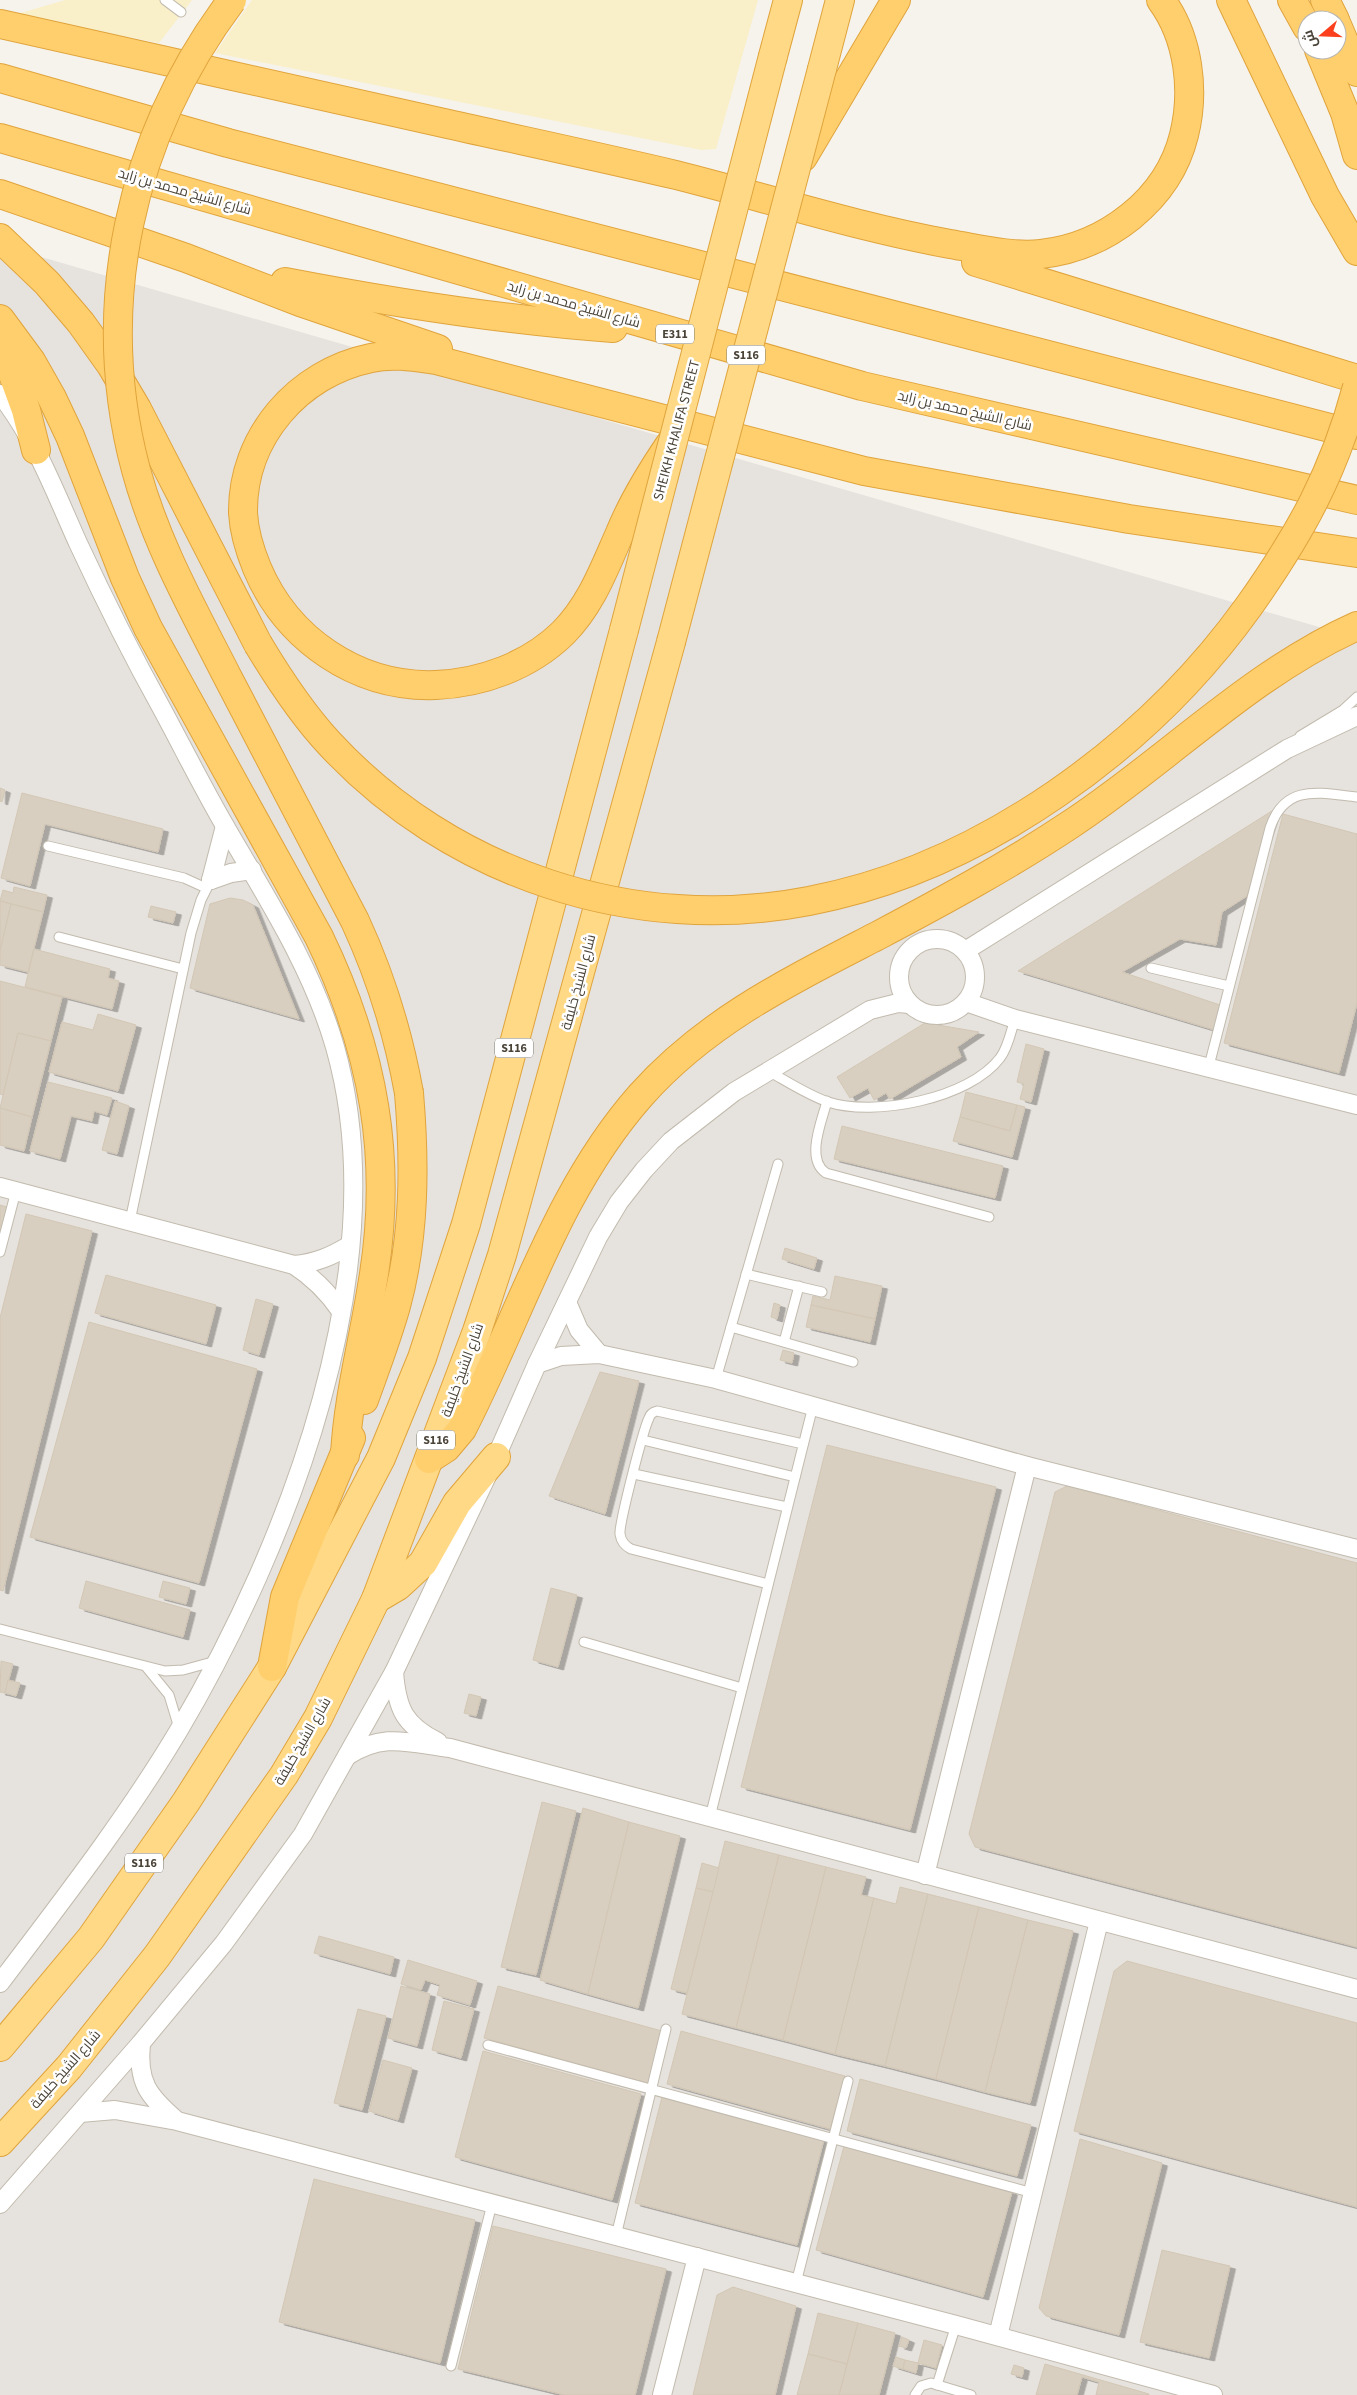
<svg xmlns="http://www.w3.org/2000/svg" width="1357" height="2395" viewBox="0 0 1357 2395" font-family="'Source Sans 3',Cairo,sans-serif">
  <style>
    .industrial { fill: #e6e2dd }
    .sand { fill: #f9efc9 }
    .building { fill: #d8cfc1; stroke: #d3c7b4; filter: url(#shadow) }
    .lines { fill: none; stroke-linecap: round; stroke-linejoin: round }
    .service-casing { stroke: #c2bbae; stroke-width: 11 }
    .minor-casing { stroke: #c2bbae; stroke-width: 20 }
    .trunk-casing { stroke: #e0a43c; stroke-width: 30 }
    .motorway-casing { stroke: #e0a43c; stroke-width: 30 }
    .service { stroke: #fff; stroke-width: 9 }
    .minor { stroke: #fff; stroke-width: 18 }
    .trunk { stroke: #ffd985; stroke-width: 28 }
    .motorway { stroke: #ffcf6e; stroke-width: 28 }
    .trunk-bridge-casing { stroke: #e0a43c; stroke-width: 30; stroke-linecap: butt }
    .motorway-bridge-casing { stroke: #e0a43c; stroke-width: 30; stroke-linecap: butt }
    .trunk-bridge { stroke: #ffd985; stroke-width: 28 }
    .motorway-bridge { stroke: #ffcf6e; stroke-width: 28 }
    .labels { text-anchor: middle; stroke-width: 5; stroke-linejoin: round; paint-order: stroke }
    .shield { fill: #fff; stroke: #817c74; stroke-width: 1 }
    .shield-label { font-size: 12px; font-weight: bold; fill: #4b4439 }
    .street-label { font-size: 14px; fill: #4b4439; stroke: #fff }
  </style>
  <defs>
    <filter id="shadow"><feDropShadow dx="5.5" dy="3" stdDeviation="0" flood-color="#0004"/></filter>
  </defs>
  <rect width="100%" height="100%" fill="#f6f3ec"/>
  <polygon class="industrial" points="0,245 1357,638 1357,2395 0,2395"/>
  <g class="sand">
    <polygon points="65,0 192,0 159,43 14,15"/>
    <polygon points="252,0 758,0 716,149 701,150 215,53"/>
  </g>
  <g class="building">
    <polygon points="0,788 5,790 2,802 0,801"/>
    <polygon points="22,793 163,829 158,852 45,824 30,886 1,878"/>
    <polygon points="1275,809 1247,896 1222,912 1216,945 1180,939 1122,972 1223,1006 1215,1030 1018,971"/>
    <polygon points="1283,814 1357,834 1357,1003 1339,1073 1224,1043"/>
    <polygon points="14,887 47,895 43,912 0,901 3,890 13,893"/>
    <polygon points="230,898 243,900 253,905 299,1019 190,988 210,904"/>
    <polygon points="0,901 11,904 0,951"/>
    <polygon points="11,904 43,912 28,972 0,965 0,951"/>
    <polygon points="151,906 176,912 173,923 148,917"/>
    <polygon points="34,949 110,969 108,978 119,981 112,1009 25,987"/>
    <polygon points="0,981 62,997 51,1041 18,1033 3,1095 0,1094"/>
    <polygon points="98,1014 136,1025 118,1091 49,1072 62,1022 93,1030"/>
    <polygon points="933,1018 938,1025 979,1032 957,1047 961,1057 890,1099 886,1093 874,1100 868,1088 850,1098 837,1077"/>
    <polygon points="18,1033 51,1041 32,1117 0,1108"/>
    <polygon points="1026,1044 1044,1049 1031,1102 1020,1099 1024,1084 1017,1082"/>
    <polygon points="48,1082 112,1098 107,1115 94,1111 92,1121 71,1116 60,1159 30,1151"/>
    <polygon points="966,1092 1017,1105 1010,1131 960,1117"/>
    <polygon points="115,1101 129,1106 117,1154 102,1150"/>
    <polygon points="1017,1105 1025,1107 1012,1157 953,1141 960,1117 1010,1131"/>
    <polygon points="0,1108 32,1117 24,1151 0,1145"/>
    <polygon points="842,1126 1003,1166 995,1198 834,1159"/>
    <polygon points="0,1205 7,1207 0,1233"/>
    <polygon points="26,1214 92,1231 3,1591 0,1590 0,1318"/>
    <polygon points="785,1248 817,1258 814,1269 782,1259"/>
    <polygon points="106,1275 216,1305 206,1344 95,1313"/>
    <polygon points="835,1276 882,1286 875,1319 811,1305 813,1296 830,1300"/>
    <polygon points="256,1299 273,1304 259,1355 243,1350"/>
    <polygon points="774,1303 780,1305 777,1319 771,1317"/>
    <polygon points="811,1305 875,1319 870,1342 806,1327"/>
    <polygon points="89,1322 257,1369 199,1583 30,1537"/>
    <polygon points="783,1350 794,1353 792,1363 780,1360"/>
    <polygon points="600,1372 639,1381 605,1514 549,1496"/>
    <polygon points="827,1445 996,1487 910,1830 741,1787"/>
    <polygon points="1067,1486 1357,1563 1357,1947 975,1847 969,1834 1055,1492"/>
    <polygon points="86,1581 190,1610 183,1637 79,1608"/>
    <polygon points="163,1581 190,1588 186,1604 159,1597"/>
    <polygon points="551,1588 577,1595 558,1667 533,1660"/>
    <polygon points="1,1661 13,1664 5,1693 0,1692"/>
    <polygon points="8,1680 20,1683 16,1696 5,1693"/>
    <polygon points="469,1694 481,1697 476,1716 464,1713"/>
    <polygon points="542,1802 576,1811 536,1975 501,1967"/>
    <polygon points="583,1808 629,1822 588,1994 540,1980"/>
    <polygon points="629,1822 680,1836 638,2008 588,1994"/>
    <polygon points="725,1841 779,1855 736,2028 682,2014"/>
    <polygon points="779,1855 826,1867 783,2040 736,2028"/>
    <polygon points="702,1863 719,1868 713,1892 696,1888"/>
    <polygon points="826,1867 866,1877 861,1895 874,1898 835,2054 783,2040"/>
    <polygon points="900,1887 928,1894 885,2066 835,2054 874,1898 896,1904"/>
    <polygon points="696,1888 713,1892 687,1993 671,1989"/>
    <polygon points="928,1894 979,1907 936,2079 885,2066"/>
    <polygon points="979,1907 1028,1920 985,2092 936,2079"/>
    <polygon points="1028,1920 1073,1931 1030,2103 985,2092"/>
    <polygon points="319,1936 394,1957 390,1974 314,1953"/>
    <polygon points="408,1960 477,1981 470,2005 437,1995 440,1985 425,1980 421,1990 401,1984"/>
    <polygon points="1127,1961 1357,2023 1357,2207 1074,2131 1114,1971"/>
    <polygon points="401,1986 430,1994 417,2046 388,2038"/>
    <polygon points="498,1986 662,2031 648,2083 484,2038"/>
    <polygon points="444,2001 474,2009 461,2058 432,2050"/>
    <polygon points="358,2009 386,2016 362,2110 334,2103"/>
    <polygon points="681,2031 845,2076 830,2129 667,2084"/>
    <polygon points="483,2051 641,2094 612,2200 455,2157"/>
    <polygon points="383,2060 412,2068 398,2120 369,2111"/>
    <polygon points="860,2079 1031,2125 1017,2176 847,2131"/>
    <polygon points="662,2097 824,2139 797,2245 635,2203"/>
    <polygon points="1080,2139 1162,2163 1119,2335 1046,2316 1039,2308"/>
    <polygon points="844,2146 1012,2192 983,2297 816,2250"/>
    <polygon points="314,2179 475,2220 440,2363 279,2322"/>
    <polygon points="493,2226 666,2269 635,2395 565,2395 458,2369"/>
    <polygon points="1162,2250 1230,2266 1209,2358 1140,2342"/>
    <polygon points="733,2287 796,2306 775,2395 693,2395 717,2295"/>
    <polygon points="818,2313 858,2323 847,2364 808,2354"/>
    <polygon points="858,2323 895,2333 879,2395 839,2395"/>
    <polygon points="902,2337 909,2340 906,2348 899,2346"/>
    <polygon points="924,2340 942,2345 936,2368 918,2363"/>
    <polygon points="808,2354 847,2364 839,2395 797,2395"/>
    <polygon points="896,2357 905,2360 903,2369 893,2366"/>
    <polygon points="905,2360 918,2363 916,2373 903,2369"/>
    <polygon points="1045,2364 1149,2394 1149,2395 1096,2395 1099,2382 1082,2377 1077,2395 1036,2395"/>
    <polygon points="1014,2365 1024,2368 1022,2377 1011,2374"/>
  </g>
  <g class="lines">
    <defs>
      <g id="service">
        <polyline points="165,0 181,12"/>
        <polyline points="1300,736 1343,710 1357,697"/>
        <polyline points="48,846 184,878 206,888"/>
        <polyline points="59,937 183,969"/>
        <polyline points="1151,968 1229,986"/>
        <path d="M1209,1066L1270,828C1285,783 1320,793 1357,797"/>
        <path d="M770,1072C788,1082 808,1095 828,1102C874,1117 969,1099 1000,1058C1008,1048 1011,1031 1015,1019"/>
        <path d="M827,1101C822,1121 805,1159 826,1173L989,1217"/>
        <polyline points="130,1221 191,933 201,900 211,880"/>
        <polyline points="0,1252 16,1191"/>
        <polyline points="746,1274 822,1292"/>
        <polyline points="731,1327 853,1362"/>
        <polyline points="784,1342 799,1286"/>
        <polyline points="716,1379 778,1164"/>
        <polyline points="643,1440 795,1477"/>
        <polyline points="634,1474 787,1507"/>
        <path d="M768,1584L631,1549C625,1546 621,1541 620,1534C619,1524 643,1430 649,1418C650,1414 653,1412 657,1411L803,1444"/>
        <polyline points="0,1629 165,1671 183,1670 216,1661"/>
        <polyline points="584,1642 742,1688"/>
        <polyline points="147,1668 169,1695 179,1728"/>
        <polyline points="710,1817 813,1406"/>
        <polyline points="488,2045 1033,2193"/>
        <polyline points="616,2236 666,2029"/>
        <polyline points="796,2283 848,2081"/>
        <polyline points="451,2366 492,2204"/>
        <polyline points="937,2385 956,2325"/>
        <polyline points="915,2395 921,2386 931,2383 971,2395"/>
      </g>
      <g id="minor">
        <path d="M0,394C35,438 55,492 78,543C104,599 132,655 162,709C183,748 203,788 225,826C266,897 312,967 335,1047C397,1265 289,1543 179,1730C126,1819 62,1901 0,1983"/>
        <polyline points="211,880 225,826"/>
        <polyline points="211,880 231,873 252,870"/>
        <circle cx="937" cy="977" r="38"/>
        <polyline points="965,951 1287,749 1357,716"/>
        <polyline points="966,1002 1015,1019 1357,1105"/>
        <path d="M0,1187L294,1265C314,1278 327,1291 340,1310"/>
        <path d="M294,1265C316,1263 332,1256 350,1245"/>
        <polyline points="567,1302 579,1330 599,1354"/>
        <polyline points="537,1364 561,1356 599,1354 716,1379 1027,1466 1357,1549"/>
        <path d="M394,1672C397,1709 404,1725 438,1742"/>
        <path d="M347,1756C384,1732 409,1743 450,1748L1357,1989"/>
        <polyline points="925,1875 1027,1466"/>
        <path d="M141,2043C137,2082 148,2096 176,2120"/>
        <polyline points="80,2113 115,2110 177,2121 956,2325 1213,2395"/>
        <polyline points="0,2204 141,2043 224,1943 303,1834 394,1672 496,1457 537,1364 598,1237 619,1202 644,1170 671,1141 734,1092 870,1010 898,1003 910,1004"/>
        <polyline points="998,2336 1099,1921"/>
        <polyline points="662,2395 697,2257"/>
      </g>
      <g id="trunk">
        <polyline points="773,56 788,0"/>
        <polyline points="822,69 840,0"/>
        <polyline points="376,1599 398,1586 423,1563 457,1503 496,1457"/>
        <polyline points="0,2047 91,1938 186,1802 272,1667 381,1458 422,1358 466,1224 624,630"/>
        <polyline points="0,2142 69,2067 157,1956 284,1775 318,1718 376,1599 477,1331 502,1255 671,642"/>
      </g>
      <g id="motorway">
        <polyline points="1231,0 1325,196 1357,251"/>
        <polyline points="1292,0 1307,27"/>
        <polyline points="1325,0 1335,20"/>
        <path d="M0,24C149,57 299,91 448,124C524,141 600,157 676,175C767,198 857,227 950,244C980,249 1010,257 1041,254C1106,247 1168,200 1184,135C1195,91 1189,38 1161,0"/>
        <polyline points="1337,25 1357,72"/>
        <polyline points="1319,50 1345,113 1357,155"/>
        <polyline points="0,78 228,143 1357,435"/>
        <polyline points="0,138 862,386 1357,500"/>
        <polyline points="803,157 896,0"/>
        <polyline points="0,194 186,258 300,302 438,349"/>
        <polyline points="0,238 47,283 81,323 111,365 137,409 258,644"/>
        <polyline points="976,262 1357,379"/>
        <path d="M285,282C394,303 502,320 613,328"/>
        <path d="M0,319L31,361L52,398L70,436L125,578L148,628L319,937C374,1051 394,1161 372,1286C363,1343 348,1397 345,1455"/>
        <polyline points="0,339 26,410 36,450"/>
        <path d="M670,444C651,472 633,501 620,533C604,569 591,605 563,633C529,666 482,683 436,685C357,688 287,639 257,568C250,551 244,531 243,513C242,437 298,373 371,358C393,353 415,357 436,360L864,471L1129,519L1357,553"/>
        <path d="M364,1400C375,1369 387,1338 396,1306C415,1236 415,1164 409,1093"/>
        <path d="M429,1459L446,1448L462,1429C520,1317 556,1191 641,1095C707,1021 790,981 877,936C943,901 1008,866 1071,824C1168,760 1250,674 1357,626"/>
        <polyline points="272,1667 285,1597 351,1438"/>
      </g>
    </defs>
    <use href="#service" class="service-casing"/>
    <use href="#minor" class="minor-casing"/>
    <use href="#trunk" class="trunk-casing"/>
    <use href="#motorway" class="motorway-casing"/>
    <use href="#service" class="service"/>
    <use href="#minor" class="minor"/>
    <use href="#trunk" class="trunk"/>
    <use href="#motorway" class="motorway"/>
    <defs>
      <g id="trunk-bridge">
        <polyline points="624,630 773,56"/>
        <polyline points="671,642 822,69"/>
      </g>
      <g id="motorway-bridge">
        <path d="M232,0C130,136 92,305 136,470C156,544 193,609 227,676C270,758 312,839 355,921C381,977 398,1032 409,1093"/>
        <path d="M258,644C279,679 301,713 329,743C450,874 634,935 809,901C982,868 1148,747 1249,606C1300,534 1334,473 1357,387"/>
      </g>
    </defs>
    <use href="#trunk-bridge" class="trunk-bridge-casing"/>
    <use href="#motorway-bridge" class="motorway-bridge-casing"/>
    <use href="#trunk-bridge" class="trunk-bridge"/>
    <use href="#motorway-bridge" class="motorway-bridge"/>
  </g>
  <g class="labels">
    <g class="shield">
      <rect x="656" y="324.5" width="38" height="19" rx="4"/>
      <rect x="727" y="345.5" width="38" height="19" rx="4"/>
      <rect x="495" y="1038.5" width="38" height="19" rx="4"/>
      <rect x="417" y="1430.5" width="38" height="19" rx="4"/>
      <rect x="125" y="1853.5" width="38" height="19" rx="4"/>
    </g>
    <g class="shield-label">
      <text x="675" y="338">E311</text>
      <text x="746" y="359">S116</text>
      <text x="514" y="1052">S116</text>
      <text x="436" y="1444">S116</text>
      <text x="144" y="1867">S116</text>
    </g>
    <g class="street-label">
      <text transform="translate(185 191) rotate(16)" y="5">شارع الشيخ محمد بن زايد</text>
      <text transform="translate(574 304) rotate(16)" y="5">شارع الشيخ محمد بن زايد</text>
      <text transform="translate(965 410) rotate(13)" y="5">شارع الشيخ محمد بن زايد</text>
      <text transform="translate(676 430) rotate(-75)" y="5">SHEIKH KHALIFA STREET</text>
      <text transform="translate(578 982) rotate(-75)" y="5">شارع الشيخ خليفة</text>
      <text transform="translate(462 1370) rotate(-70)" y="5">شارع الشيخ خليفة</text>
      <text transform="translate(302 1741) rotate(-60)" y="5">شارع الشيخ خليفة</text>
      <text transform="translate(65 2069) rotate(-49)" y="5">شارع الشيخ خليفة</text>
    </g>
  </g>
  <g transform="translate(1322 35) rotate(251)"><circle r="24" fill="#ffffff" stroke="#b7b4b0"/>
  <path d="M0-4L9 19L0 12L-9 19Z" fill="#fc3f1d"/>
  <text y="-8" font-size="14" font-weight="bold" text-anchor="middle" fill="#4b4439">ش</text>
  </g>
</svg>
